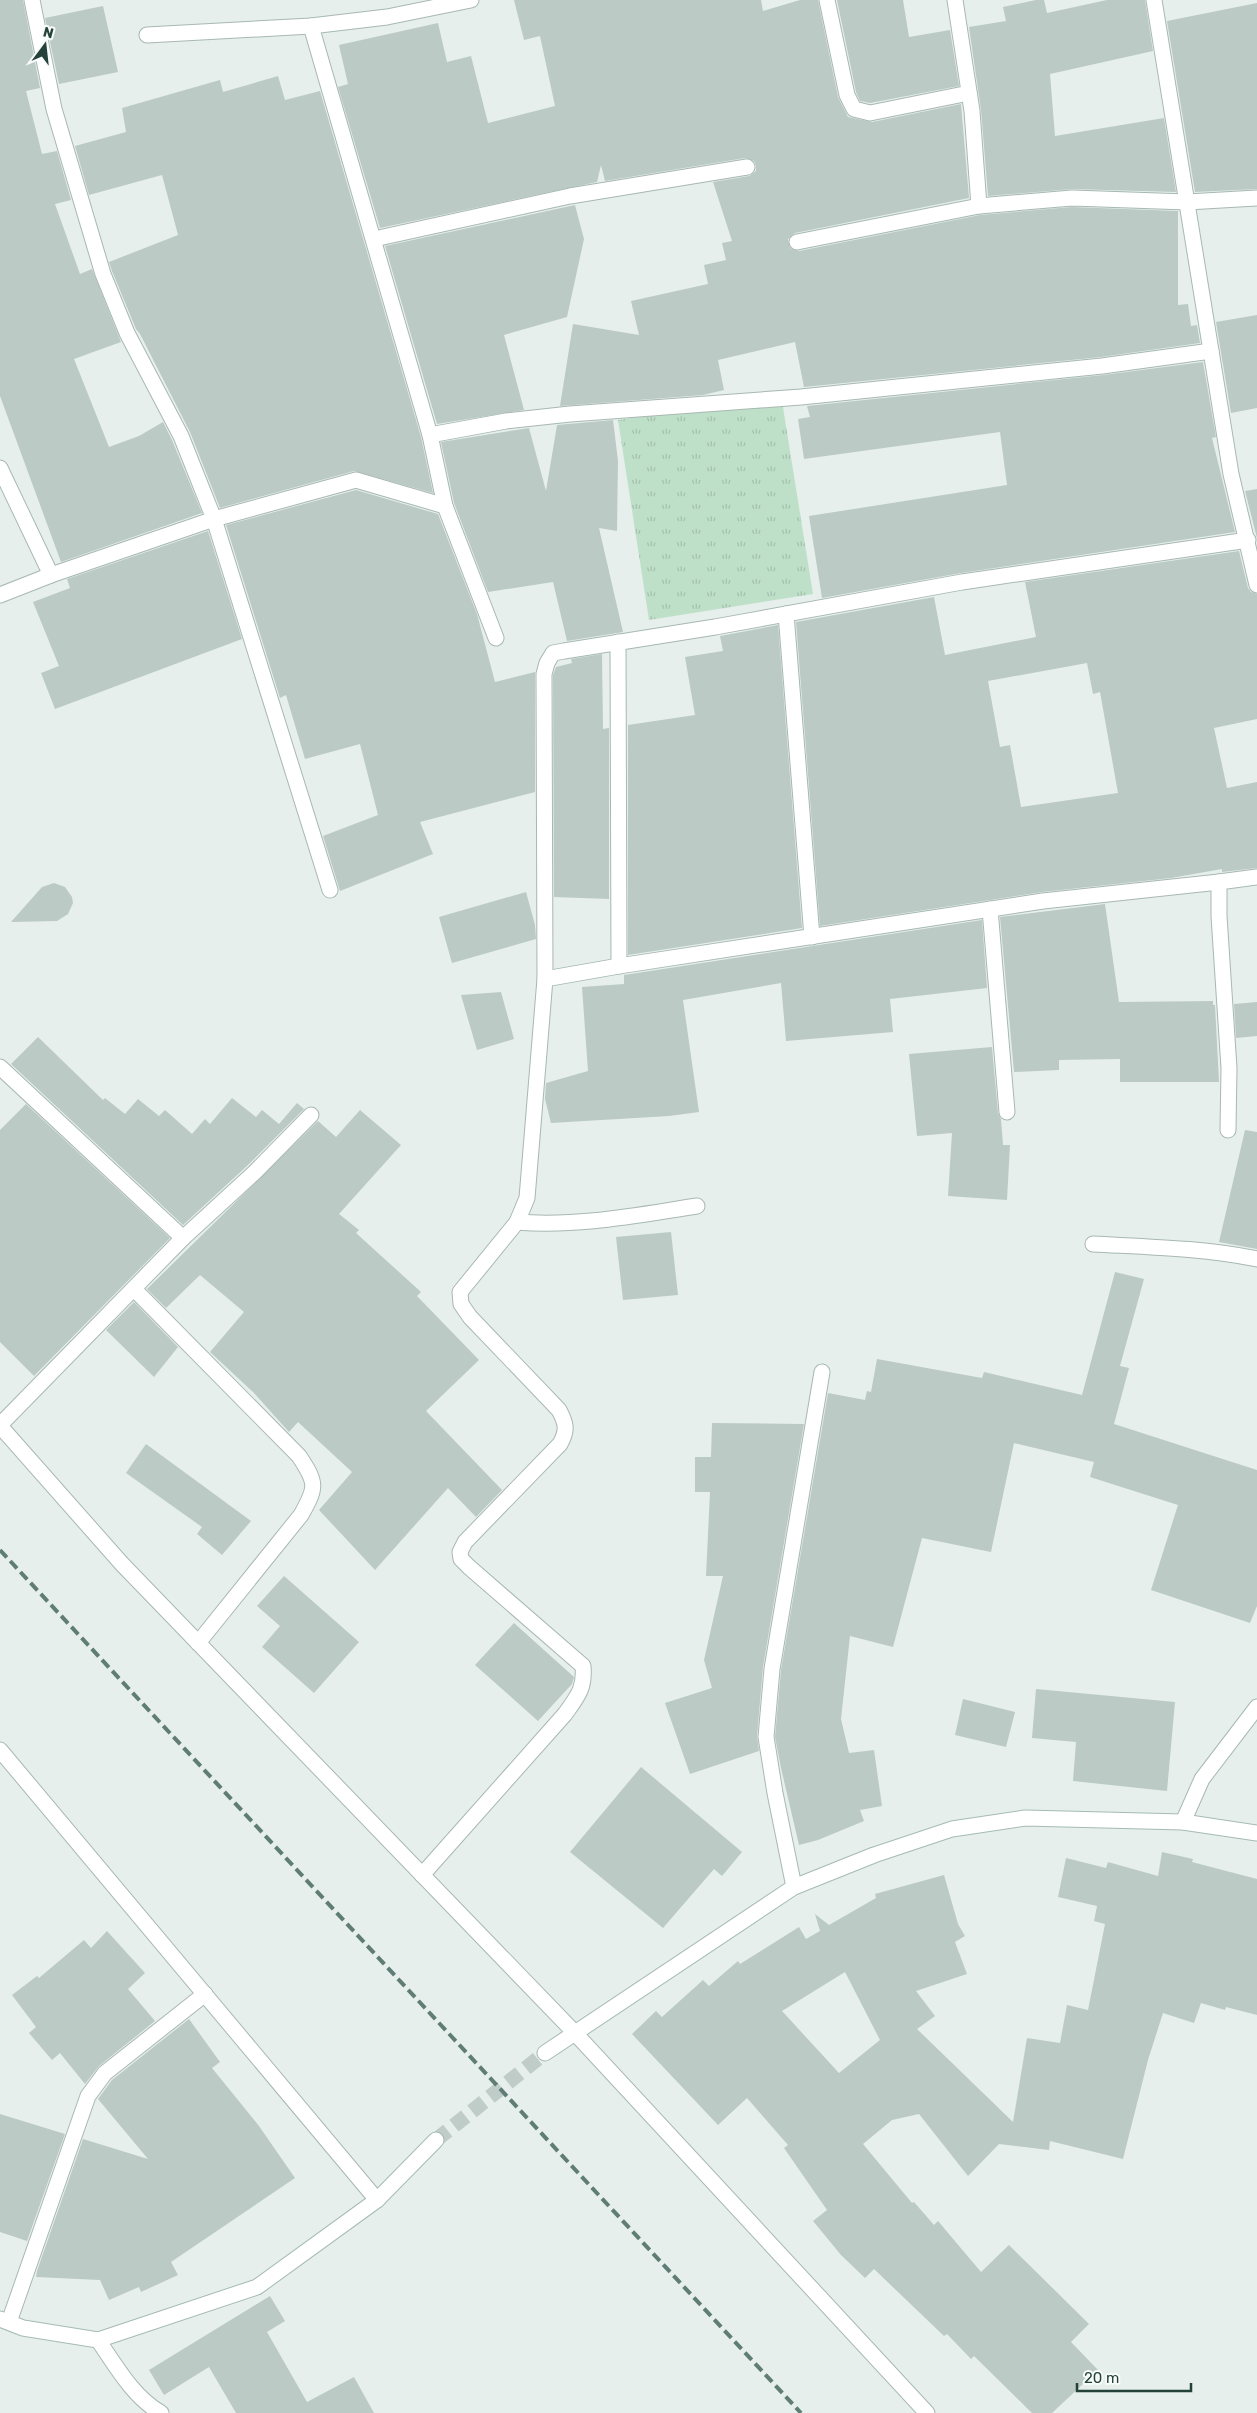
<svg xmlns="http://www.w3.org/2000/svg" width="1257" height="2413" viewBox="0 0 1257 2413" font-family="Rubik,sans-serif">
  <style>
    .park { fill: url(#park-tufts) }
    .building { fill: #bbcac4; fill-rule: evenodd }
    .lines { fill: none; stroke-linecap: round; stroke-linejoin: round }
    .street-tunnel { stroke: #bfccc8; stroke-width: 15; stroke-dasharray: 15 8; stroke-linecap: butt }
    .street-casing { stroke: #a8b8b2; stroke-width: 17 }
    .secondary-casing { stroke: #a4bbb3; stroke-width: 17 }
    .street { stroke: #fff; stroke-width: 15 }
    .secondary { stroke: #fff; stroke-width: 15 }
    .rail { stroke: #5f7d75; stroke-width: 4; stroke-dasharray: 10 5; stroke-linecap: butt }
  </style>
  <defs>
    <pattern id="park-tufts" width="24" height="20" patternUnits="userSpaceOnUse" patternTransform="scale(1.25)"><rect width="24" height="20" fill="#bfe0c8"/><path d="M3 7l-1-3M5 7V3M7 7l1-3M15 17l-1-3M17 17v-4M19 17l1-3" fill="none" stroke="#a4c1ad"/></pattern>
  </defs>
  <rect width="100%" height="100%" fill="#e6efeb"/>
  <polygon class="park" points="781,395 813,594 649,620 618,420"/>
  <g class="building">
    <polygon points="0,0 23,0 40,88 26,91 42,154 57,151 71,200 55,204 80,274 92,269 121,342 74,359 109,447 139,436 163,422 172,440 202,513 61,562 0,396"/>
    <polygon points="514,0 761,0 763,11 800,0 818,0 838,97 848,117 872,122 961,104 969,198 795,233 788,239 790,248 799,251 980,215 1072,207 1178,211 1178,305 1188,304 1191,326 1197,325 1200,343 1101,357 804,387 795,342 718,360 724,390 703,395 560,406 573,324 639,335 631,301 708,284 704,265 726,260 722,243 732,241 713,182 749,176 756,171 756,166 754,161 745,158 605,181 601,165 597,182 380,228 338,87 348,84 339,45 438,23 447,62 471,56 488,123 555,106 540,36 524,40"/>
    <polygon points="837,0 903,0 909,37 950,30 959,86 870,103 860,101 856,92"/>
    <polygon points="1036,0 1044,0 1047,13 1107,0 1145,0 1153,51 1050,74 1055,136 1164,118 1176,192 1072,189 988,196 981,110 969,27 1006,21 1003,7"/>
    <polygon points="1257,3 1257,189 1195,192 1167,21"/>
    <polygon points="103,6 118,72 59,84 45,18"/>
    <polygon points="278,76 285,100 320,91 421,437 433,493 354,471 220,508 190,432 140,334 136,329 112,271 109,262 178,235 162,175 89,195 75,146 126,132 122,108 220,80 223,92"/>
    <polygon points="575,205 584,239 567,317 504,335 524,410 437,424 385,246"/>
    <polygon points="1257,315 1257,408 1231,413 1216,322"/>
    <polygon points="1203,362 1216,437 1212,438 1235,532 961,573 822,598 809,516 1007,485 1000,432 804,459 798,419 810,417 807,406 1103,375"/>
    <polygon points="613,420 618,461 617,531 599,528 623,632 567,641 553,582 488,592 454,503 441,442 529,428 546,491 557,425"/>
    <polygon points="1257,489 1257,538 1245,491"/>
    <polygon points="356,490 438,514 477,614 495,682 535,672 535,792 420,822 433,854 340,891 323,836 378,815 360,744 305,759 286,695 280,698 226,525"/>
    <polygon points="208,531 242,639 55,709 41,673 59,666 33,602 70,588 67,579"/>
    <path d="M1239,551L1248,588L1251,592L1257,594V719L1214,728L1227,788L1257,782V868L1222,872V869L1171,878L1042,892L820,926L796,622L934,597L945,655L1036,637L1025,582ZM1087,663L1093,694L1100,692L1118,793L1021,807L1010,745L1000,747L988,681Z"/>
    <polygon points="778,625 802,928 628,955 628,725 695,715 685,657 723,651 720,636"/>
    <polygon points="602,654 603,729 609,728 609,899 554,897 553,675 556,667 572,663 571,659"/>
    <polygon points="54,883 65,887 72,897 73,903 68,914 57,921 11,922 42,887"/>
    <polygon points="526,892 535,925 536,939 452,963 439,917"/>
    <polygon points="1105,904 1119,1002 1213,1001 1213,1005 1215,1005 1219,1082 1120,1082 1120,1059 1059,1060 1059,1070 1014,1072 1000,917"/>
    <polygon points="982,920 987,988 890,999 893,1032 786,1041 781,983 683,1000 699,1112 669,1116 551,1123 545,1099 546,1083 588,1071 582,987 624,984 624,975"/>
    <polygon points="501,992 514,1039 477,1050 461,995"/>
    <polygon points="1257,1002 1257,1036 1236,1038 1234,1004"/>
    <polygon points="38,1037 103,1100 105,1098 125,1114 138,1099 159,1116 165,1110 192,1134 205,1119 210,1124 232,1098 256,1117 262,1110 279,1124 297,1103 304,1109 248,1165 183,1225 11,1064"/>
    <polygon points="992,1047 998,1113 1001,1119 1003,1145 1010,1145 1007,1200 948,1196 952,1133 917,1136 909,1054"/>
    <polygon points="26,1104 170,1238 34,1376 0,1342 0,1130"/>
    <polygon points="360,1110 401,1145 339,1214 359,1230 356,1233 421,1292 417,1296 479,1360 426,1411 502,1490 476,1517 448,1488 375,1570 319,1510 352,1472 298,1422 289,1432 254,1393 210,1352 244,1312 200,1275 166,1308 147,1289 318,1121 336,1137"/>
    <polygon points="1245,1130 1257,1132 1257,1249 1219,1242"/>
    <polygon points="671,1232 678,1295 623,1300 616,1237"/>
    <polygon points="1115,1272 1144,1279 1120,1366 1129,1368 1114,1424 1257,1470 1257,1606 1250,1623 1151,1590 1178,1505 1090,1477 1094,1462 1014,1443 991,1552 922,1538 893,1647 850,1636 841,1719 849,1753 874,1750 882,1806 860,1810 864,1821 818,1840 799,1845 781,1768 775,1737 781,1670 828,1393 865,1400 867,1391 871,1392 877,1359 982,1378 984,1372 1082,1395"/>
    <polygon points="134,1302 178,1347 154,1377 106,1330"/>
    <polygon points="712,1423 804,1424 763,1667 757,1736 759,1751 690,1774 665,1703 712,1688 704,1660 723,1576 706,1576 710,1492 695,1492 695,1457 711,1457"/>
    <polygon points="146,1444 251,1521 222,1555 197,1534 202,1527 126,1473"/>
    <polygon points="284,1576 359,1642 314,1693 262,1647 280,1626 257,1606"/>
    <polygon points="514,1623 574,1677 572,1684 538,1721 475,1665"/>
    <polygon points="1036,1689 1175,1702 1167,1791 1073,1781 1076,1742 1032,1738"/>
    <polygon points="963,1699 1015,1712 1006,1747 955,1735"/>
    <polygon points="641,1767 742,1852 722,1876 714,1869 663,1928 570,1852"/>
    <path d="M1162,1852L1193,1859L1192,1862L1257,1879V2015L1226,2007L1225,2010L1201,2003L1194,2023L1163,2013L1148,2060L1123,2159L1050,2141L1049,2150L999,2144L968,2176L919,2114L892,2120L863,2144L912,2203L914,2202L934,2225L938,2221L981,2272L1009,2245L1089,2324L1071,2342L1098,2370L1052,2413H1032L974,2356L971,2359L947,2334L944,2336L874,2269L865,2278L841,2255L813,2221L827,2210L784,2148L788,2145L747,2098L718,2125L632,2034L656,2011L662,2017L703,1980L709,1986L738,1961L740,1964L799,1927L806,1939L820,1931L815,1914L829,1925L876,1898L875,1894L944,1875L958,1924L965,1936L955,1942L967,1974L916,1991L935,2016L917,2029L1013,2122L1027,2038L1060,2043L1067,2005L1088,2010L1105,1924L1094,1921L1097,1906L1058,1897L1066,1858L1106,1868L1108,1862L1158,1876ZM845,1972L880,2040L839,2073L782,2011Z"/>
    <polygon points="107,1931 145,1973 128,1989 155,2021 99,2066 85,2084 60,2053 52,2060 29,2033 36,2027 12,1995 37,1976 39,1978 84,1940 91,1948"/>
    <polygon points="189,2019 220,2062 212,2068 259,2126 295,2178 171,2262 178,2275 141,2292 139,2287 109,2300 100,2280 36,2277 37,2271 83,2139 148,2159 98,2099 112,2080"/>
    <polygon points="0,2114 65,2134 27,2241 0,2232"/>
    <polygon points="270,2296 285,2321 267,2332 307,2402 354,2377 374,2413 236,2413 209,2367 164,2395 149,2370"/>
  </g>
  <g class="lines">
    <polyline class="street-tunnel" points="436,2140 545,2053"/>
    <defs>
      <g id="street">
        <polyline points="32,0 54,109 103,274 127,333 181,436 214,519 330,890"/>
        <polyline points="827,0 847,95 854,109 870,113 969,93"/>
        <polyline points="955,0 972,111 979,206"/>
        <polyline points="1154,0 1231,474 1257,585"/>
        <polyline points="311,26 430,435 445,506 496,638"/>
        <polyline points="147,35 311,26 387,17 471,0"/>
        <polyline points="374,239 570,196 747,167"/>
        <polyline points="797,242 979,206 1072,198 1187,202 1257,198"/>
        <polyline points="430,435 506,421 570,414 801,397 1102,366 1211,351"/>
        <polyline points="0,468 51,575"/>
        <polyline points="0,595 51,575 214,519 356,480 445,506"/>
        <polyline points="786,614 812,937"/>
        <polyline points="618,642 619,966"/>
        <polyline points="990,909 1007,1112"/>
        <polyline points="545,979 619,966 1043,901 1219,882"/>
        <polyline points="0,1067 183,1238"/>
        <polyline points="1228,1130 1229,1068 1219,916 1219,882 1257,877"/>
        <path d="M517,1222C578,1227 637,1215 697,1206"/>
        <path d="M1093,1244C1148,1247 1203,1248 1257,1259"/>
        <path d="M134,1289L299,1456C317,1483 317,1487 301,1515L198,1643"/>
        <polyline points="0,1425 183,1238 255,1172 311,1115"/>
        <polyline points="0,1426 122,1564 574,2032 927,2413"/>
        <polyline points="0,1750 377,2200"/>
        <polyline points="1183,1822 1202,1779 1257,1707"/>
        <path d="M422,1875L565,1714C578,1696 585,1688 583,1666L469,1567L461,1559L460,1552L465,1542L560,1444C568,1430 566,1423 559,1410L470,1317L461,1304L460,1292L517,1222L527,1198L545,979L544,674L547,663L553,653L564,651L715,627L962,582L1248,540"/>
        <polyline points="794,1887 775,1793 766,1737 772,1669 822,1372"/>
        <polyline points="9,2322 88,2096 105,2073 205,1994"/>
        <path d="M98,2340C116,2366 133,2397 161,2413"/>
      </g>
      <g id="secondary">
        <polyline points="545,2053 794,1887 874,1855 952,1829 1025,1818 1183,1822 1257,1833"/>
        <polyline points="0,2319 23,2328 98,2340 257,2287 377,2200 436,2140"/>
      </g>
    </defs>
    <use href="#street" class="street-casing"/>
    <use href="#secondary" class="secondary-casing"/>
    <use href="#street" class="street"/>
    <use href="#secondary" class="secondary"/>
    <polyline class="rail" points="0,1550 801,2413"/>
  </g>
  <g transform="translate(45 45) rotate(15)" stroke="#f7fbf9" stroke-width="4" paint-order="stroke">
  <path d="M0-4L9 19L0 12L-9 19Z" fill="#24423a"/>
  <text y="-8" font-size="14" font-weight="bold" text-anchor="middle" fill="#24423a">N</text>
  </g>
  <path d="M1077 2383v8h114v-8" fill="none" stroke="#24423a" stroke-width="2.5"/>
  <text x="1084" y="2383" font-size="15" fill="#24423a" stroke="#f7fbf9" stroke-width="4" paint-order="stroke">20 m</text>
</svg>
